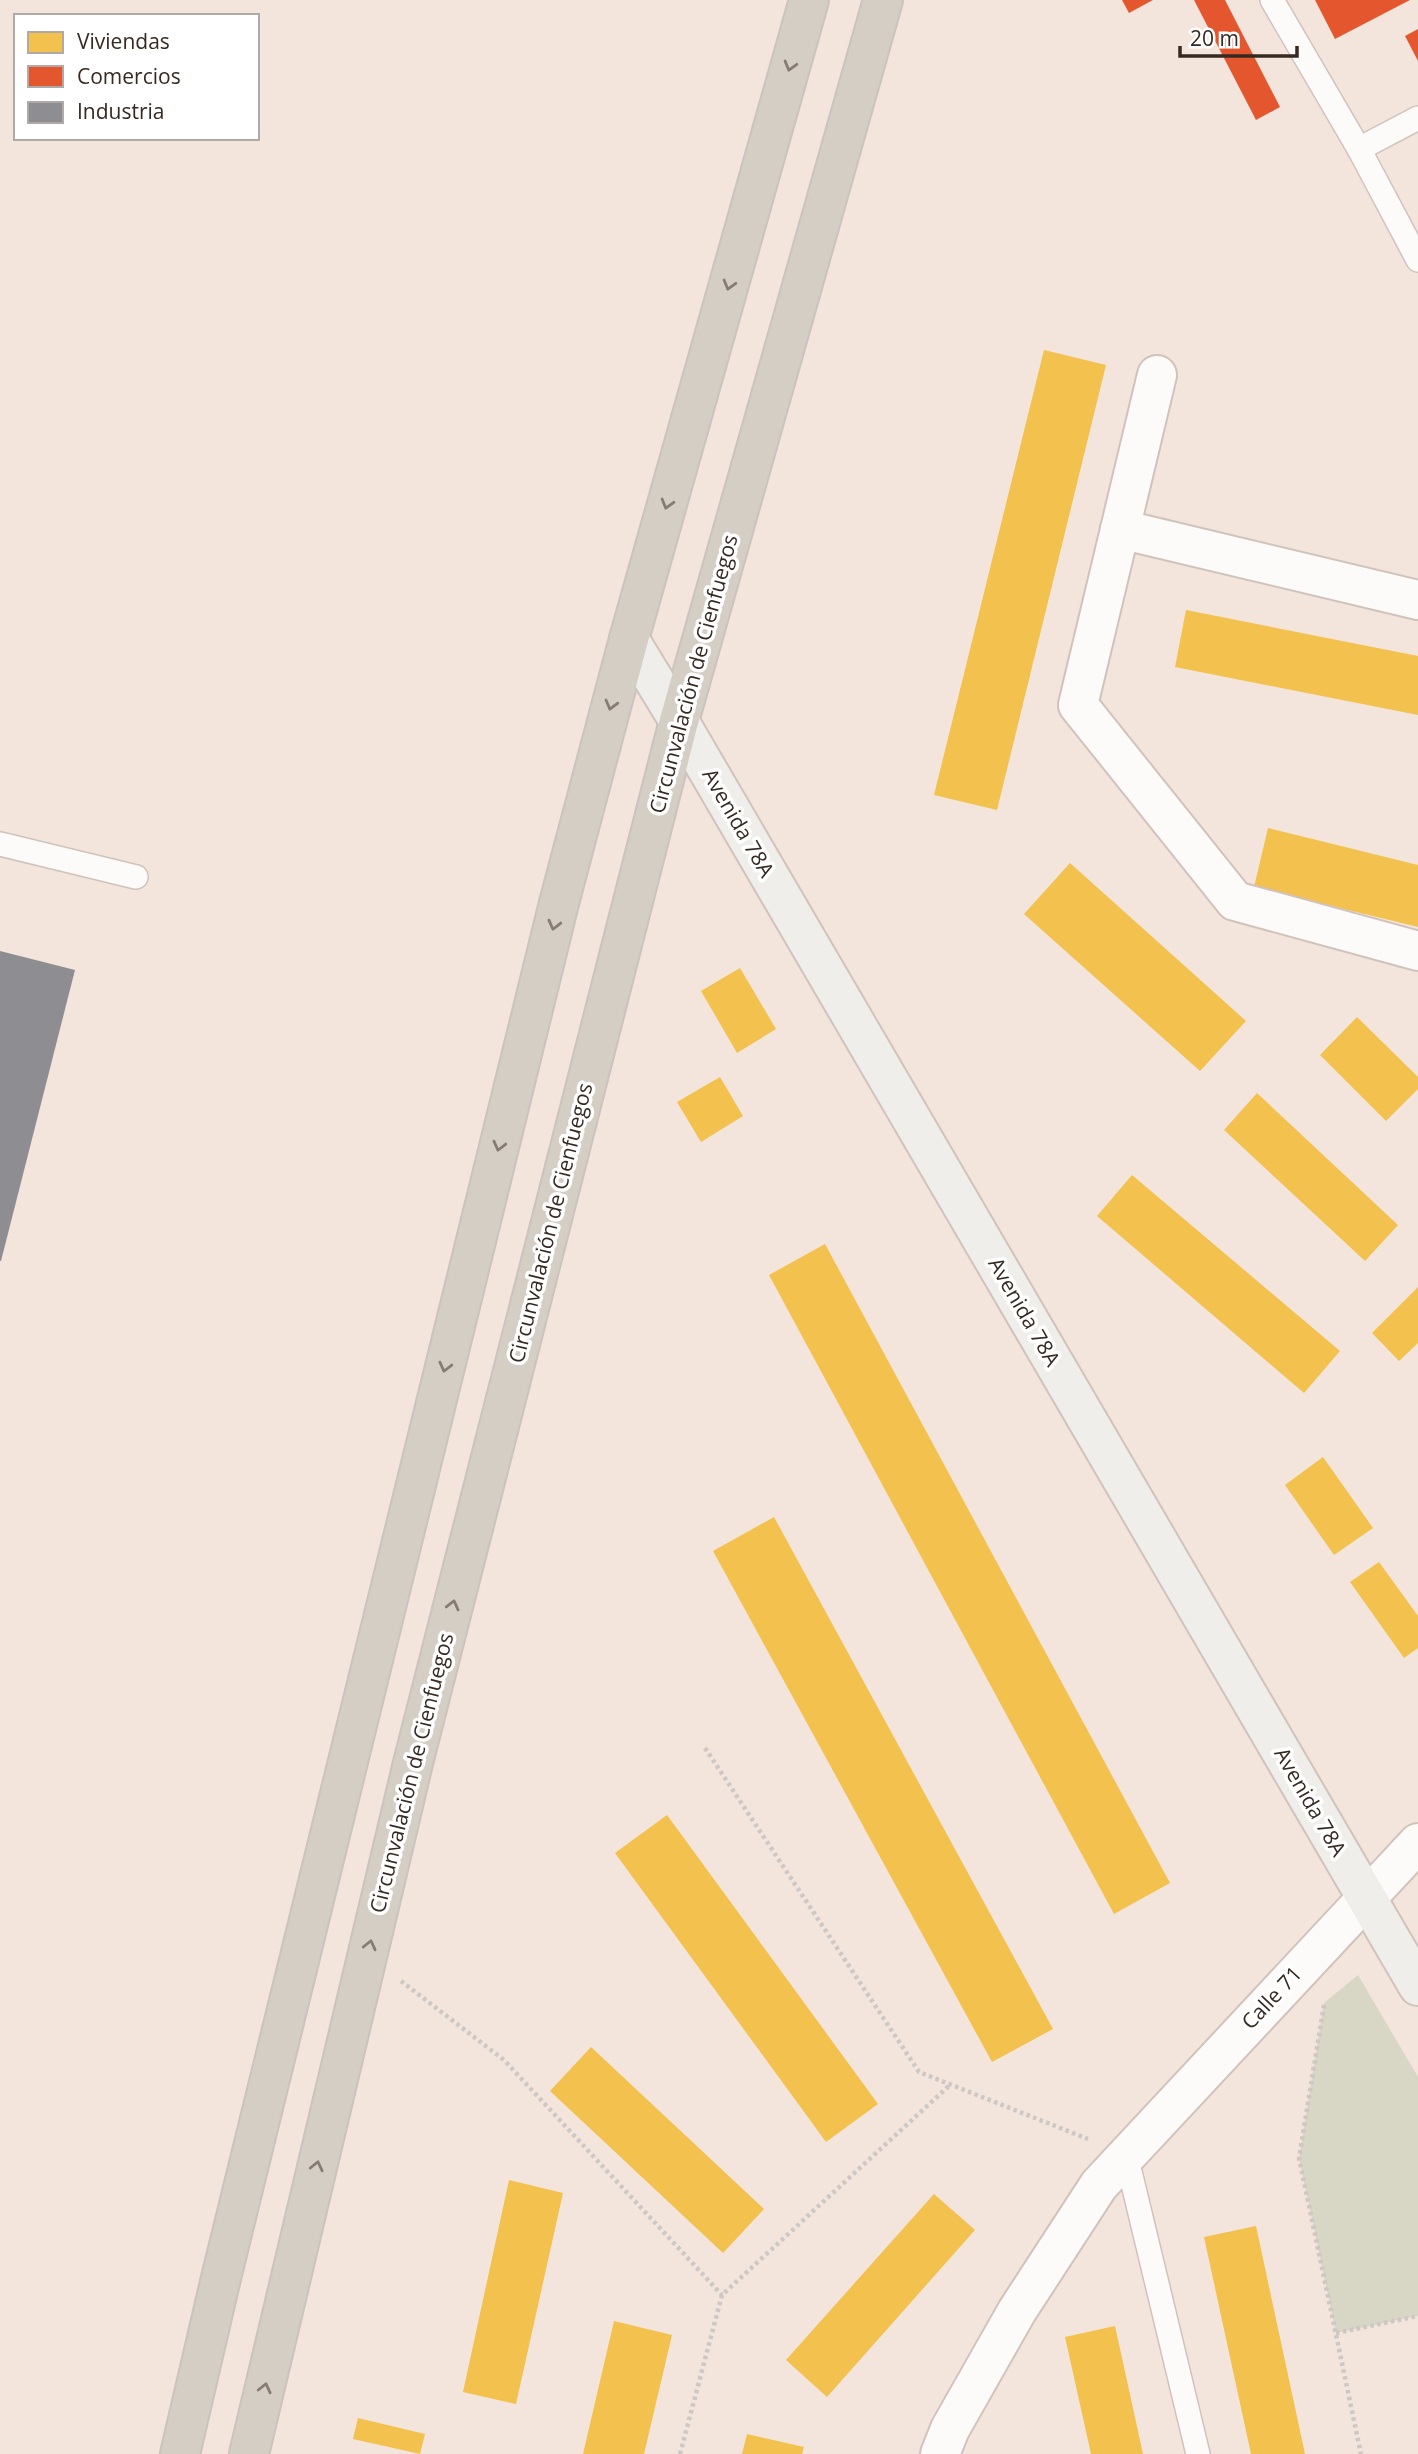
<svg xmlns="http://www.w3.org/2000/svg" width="1418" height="2454" viewBox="0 0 1418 2454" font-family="'Open Sans',sans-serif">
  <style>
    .green { fill: #d8d6c4 }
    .homes { fill: #f2c14e }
    .shops { fill: #e4572e }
    .industry { fill: #8d8d92 }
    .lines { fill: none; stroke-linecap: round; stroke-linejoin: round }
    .lane-casing { stroke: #d0c3bc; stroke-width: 26 }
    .street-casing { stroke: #d0c3bc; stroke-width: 42 }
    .secondary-casing { stroke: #d0c3bc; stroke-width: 42 }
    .highway-casing { stroke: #cbc3be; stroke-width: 42 }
    .path { stroke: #cdc7c5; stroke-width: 4.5; stroke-dasharray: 3.5 3.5; stroke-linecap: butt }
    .lane { stroke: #fdfbfa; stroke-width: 23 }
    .street { stroke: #fdfbfa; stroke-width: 38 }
    .secondary { stroke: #f0eeea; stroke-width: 38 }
    .highway { stroke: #d4cec4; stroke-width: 38 }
    .oneway { stroke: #857c73 }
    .labels { text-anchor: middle; stroke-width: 7; stroke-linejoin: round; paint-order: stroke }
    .street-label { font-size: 21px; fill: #362922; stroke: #fff }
  </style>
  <rect width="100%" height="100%" fill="#f3e5dc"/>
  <polygon class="green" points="1358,1975 1418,2077 1418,2316 1336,2333 1299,2158 1324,2003"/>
  <g class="homes">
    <polygon points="1044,350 1106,365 997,810 934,795"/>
    <polygon points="1186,610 1418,656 1418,715 1175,667"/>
    <polygon points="1268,828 1418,865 1418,927 1254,887"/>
    <polygon points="1070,863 1246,1021 1200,1071 1024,914"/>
    <polygon points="740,968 776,1029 737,1053 701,991"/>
    <polygon points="1357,1017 1418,1077 1418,1089 1386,1121 1320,1055"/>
    <polygon points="720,1077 743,1116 701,1142 677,1102"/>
    <polygon points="1257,1093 1398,1225 1365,1261 1224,1130"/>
    <polygon points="1132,1175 1340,1351 1304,1393 1097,1216"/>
    <polygon points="825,1244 1170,1883 1114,1914 769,1275"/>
    <polygon points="1418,1287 1418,1343 1399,1361 1372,1333"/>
    <polygon points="1323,1457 1373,1528 1334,1555 1285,1485"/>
    <polygon points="774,1517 1053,2029 992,2062 713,1551"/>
    <polygon points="1379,1562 1418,1616 1418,1648 1404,1658 1350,1582"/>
    <polygon points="667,1815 878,2104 826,2142 615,1853"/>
    <polygon points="591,2047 764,2209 723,2253 550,2091"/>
    <polygon points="509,2180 563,2193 516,2404 463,2392"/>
    <polygon points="934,2194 975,2230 827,2397 786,2360"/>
    <polygon points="1256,2226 1305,2454 1251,2454 1204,2237"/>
    <polygon points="614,2321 672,2335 644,2454 583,2454"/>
    <polygon points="1115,2326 1143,2454 1091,2454 1065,2337"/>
    <polygon points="358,2418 425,2434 420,2454 353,2439"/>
    <polygon points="747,2434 804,2447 802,2454 742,2454"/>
  </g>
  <g class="shops">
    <polygon points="1122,0 1153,0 1129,13"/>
    <polygon points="1194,0 1225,0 1280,107 1256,120"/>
    <polygon points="1315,0 1410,0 1335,39"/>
    <polygon points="1418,29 1418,61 1405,36"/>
  </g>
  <polygon class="industry" points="0,951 75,970 1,1261 0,1261"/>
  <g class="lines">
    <defs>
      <g id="lane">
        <polyline points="1272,0 1359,149 1418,260"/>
        <polyline points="1359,149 1418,118"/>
        <polyline points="0,844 136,877"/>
        <polyline points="1126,2155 1198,2454"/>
      </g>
      <g id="street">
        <polyline points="1157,375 1078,705 1235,901 1418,951"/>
        <polyline points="1120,529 1418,600"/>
        <polyline points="940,2454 950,2429 1017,2311 1099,2185 1418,1843"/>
      </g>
      <polyline id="secondary" points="629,639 679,721 1418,1986"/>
      <g id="highway">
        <polyline points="180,2454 221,2278 559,903 629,639 809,0"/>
        <polyline points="249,2454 413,1763 679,721 883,0"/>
      </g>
    </defs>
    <use href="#lane" class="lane-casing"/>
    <use href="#street" class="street-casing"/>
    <use href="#secondary" class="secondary-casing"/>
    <use href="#highway" class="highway-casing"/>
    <g class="path">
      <polyline points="705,1748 919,2072 1088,2139"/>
      <polyline points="401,1981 504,2060 722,2295"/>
      <polyline points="1324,2005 1299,2158 1361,2454"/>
      <polyline points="1336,2333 1418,2316"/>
      <polyline points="680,2454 722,2295 951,2084"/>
    </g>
    <use href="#lane" class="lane"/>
    <use href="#street" class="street"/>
    <use href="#secondary" class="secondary"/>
    <use href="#highway" class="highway"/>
  </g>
  <defs><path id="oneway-chevron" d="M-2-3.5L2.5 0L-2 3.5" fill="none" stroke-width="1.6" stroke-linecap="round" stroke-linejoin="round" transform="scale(1.75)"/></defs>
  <g class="oneway">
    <use href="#oneway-chevron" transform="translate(790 66) rotate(106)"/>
    <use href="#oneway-chevron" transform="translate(729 285) rotate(106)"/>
    <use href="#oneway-chevron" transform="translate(667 504) rotate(106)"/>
    <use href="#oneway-chevron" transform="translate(611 705) rotate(105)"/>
    <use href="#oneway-chevron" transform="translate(554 925) rotate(104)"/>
    <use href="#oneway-chevron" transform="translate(499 1146) rotate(104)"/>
    <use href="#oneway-chevron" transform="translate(445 1367) rotate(104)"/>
    <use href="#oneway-chevron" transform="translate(453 1605) rotate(-76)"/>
    <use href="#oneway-chevron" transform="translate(370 1945) rotate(-77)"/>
    <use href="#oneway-chevron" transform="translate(317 2166) rotate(-77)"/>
    <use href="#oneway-chevron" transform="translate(265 2388) rotate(-77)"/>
  </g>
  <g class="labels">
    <g class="street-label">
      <text transform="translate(694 674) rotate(-75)" y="7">Circunvalación de Cienfuegos</text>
      <text transform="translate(738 823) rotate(60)" y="7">Avenida 78A</text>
      <text transform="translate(551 1223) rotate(-76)" y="7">Circunvalación de Cienfuegos</text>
      <text transform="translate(1024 1312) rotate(60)" y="7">Avenida 78A</text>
      <text transform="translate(412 1773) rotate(-76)" y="7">Circunvalación de Cienfuegos</text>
      <text transform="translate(1310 1802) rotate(60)" y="7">Avenida 78A</text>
      <text transform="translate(1272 1998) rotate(-47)" y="7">Calle 71</text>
    </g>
  </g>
  <rect x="14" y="14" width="245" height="126" fill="#ffffff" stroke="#afa9a7" stroke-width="2"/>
  <rect x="28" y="32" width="35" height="21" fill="#f2c14e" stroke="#afa9a7" stroke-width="2"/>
  <text x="77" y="49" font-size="21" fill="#362922">Viviendas</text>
  <rect x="28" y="66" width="35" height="21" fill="#e4572e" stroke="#afa9a7" stroke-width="2"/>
  <text x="77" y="84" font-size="21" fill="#362922">Comercios</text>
  <rect x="28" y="102" width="35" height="21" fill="#8d8d92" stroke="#afa9a7" stroke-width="2"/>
  <text x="77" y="119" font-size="21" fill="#362922">Industria</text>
  <path d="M1180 46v10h117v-10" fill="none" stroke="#362922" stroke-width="3.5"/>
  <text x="1190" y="46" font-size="21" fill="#362922" stroke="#ffffff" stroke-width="5" paint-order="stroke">20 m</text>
</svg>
